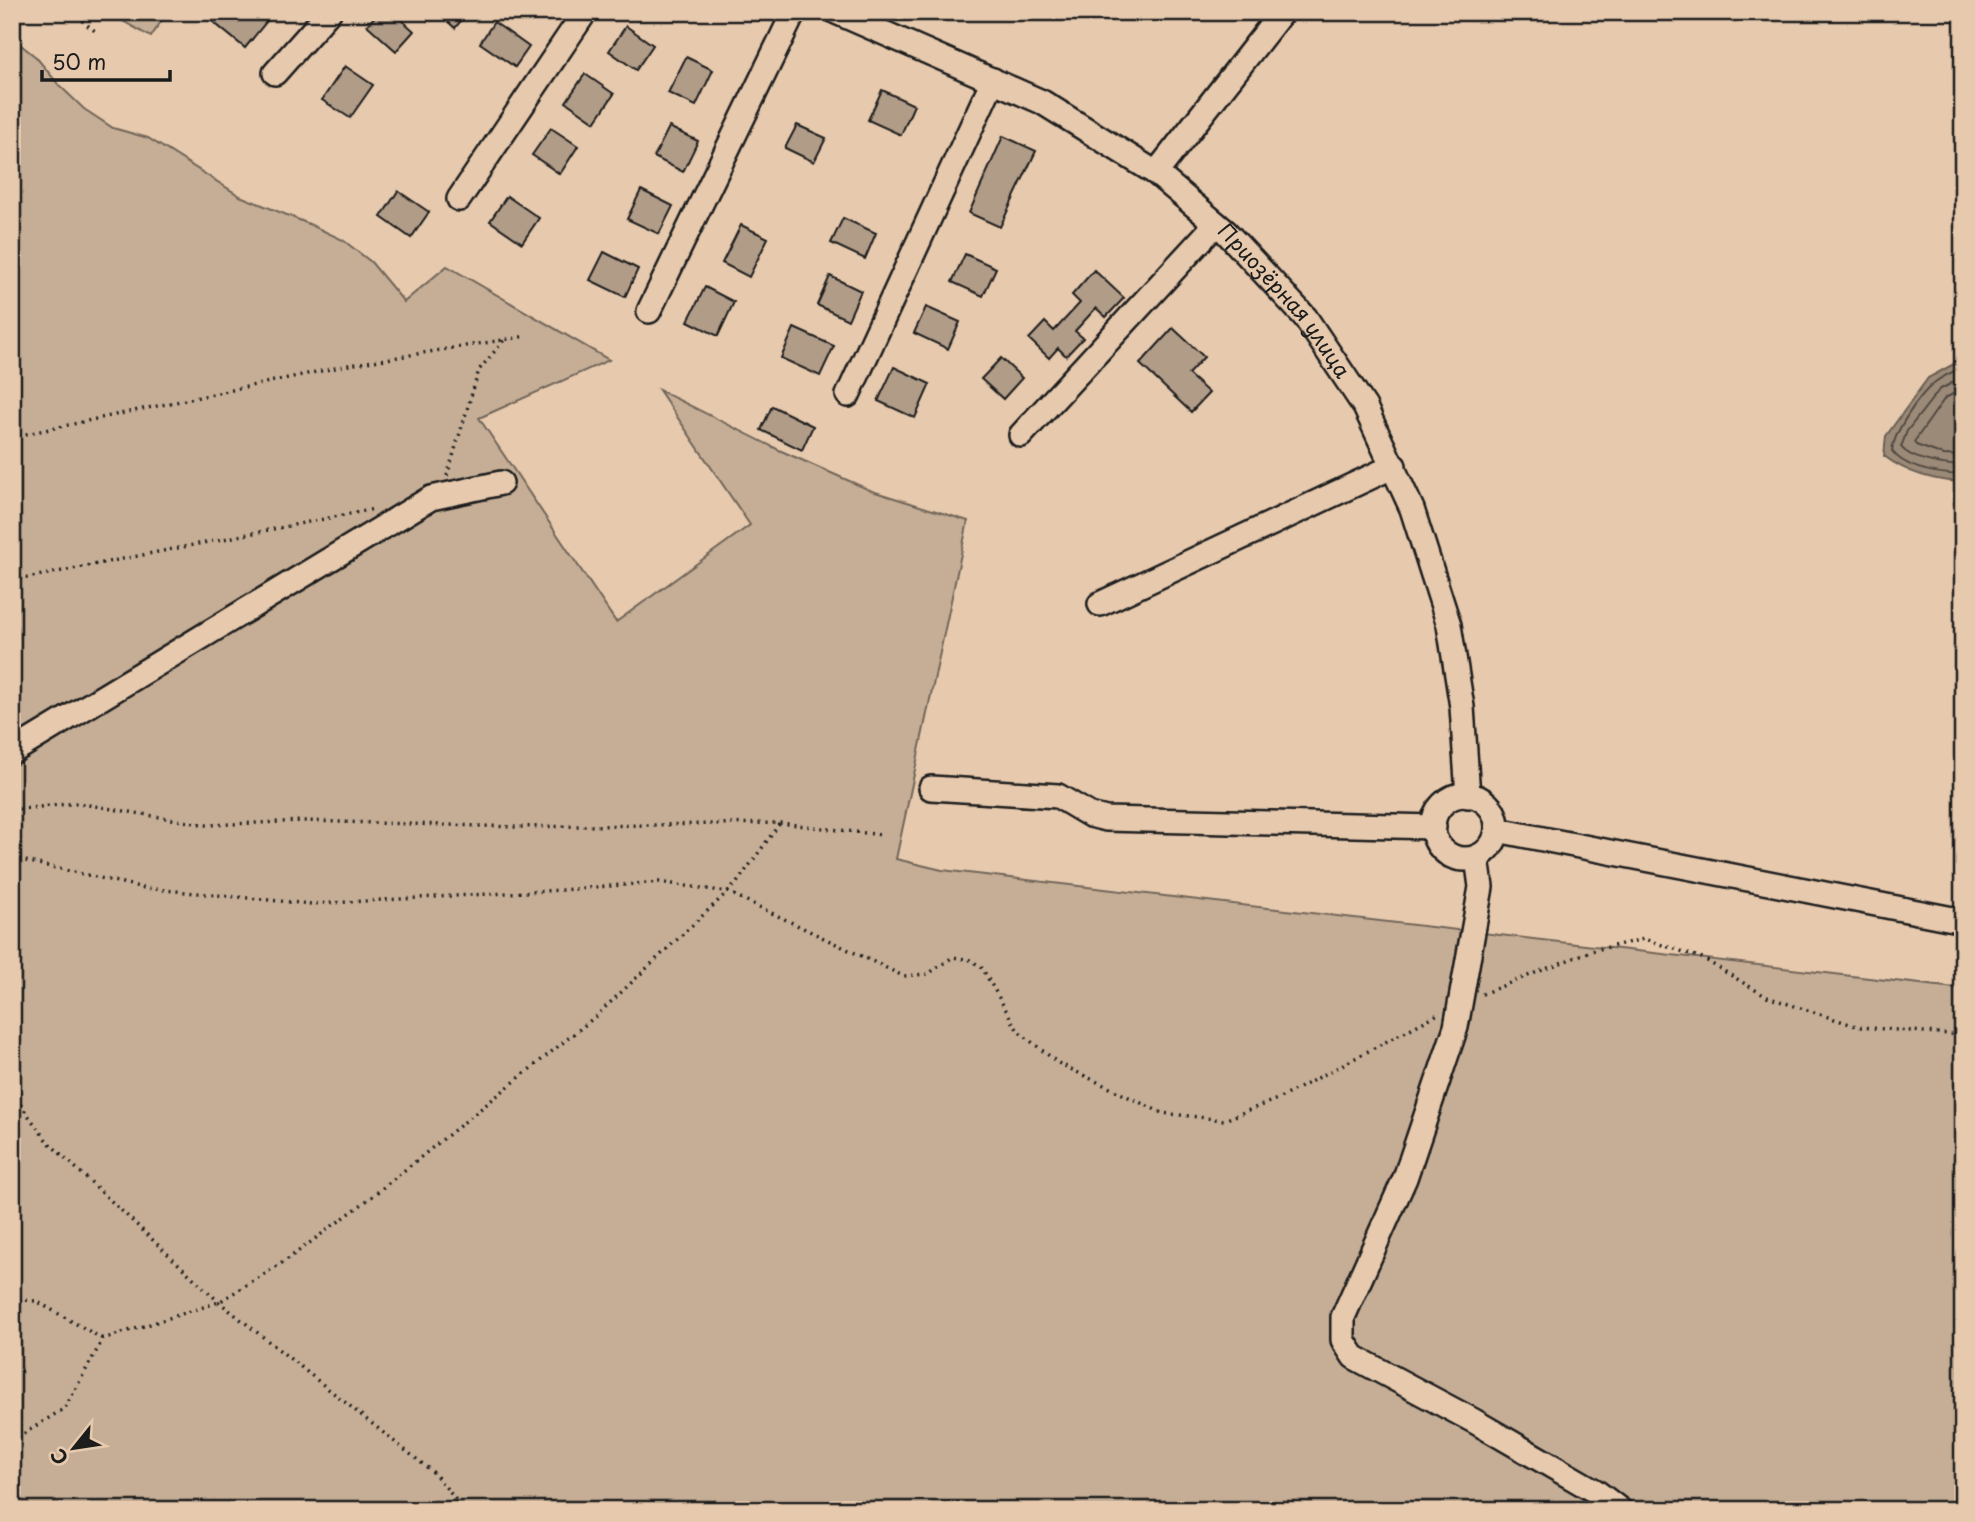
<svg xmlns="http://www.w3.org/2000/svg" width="1975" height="1522" viewBox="0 0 1975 1522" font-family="'Playpen Sans',sans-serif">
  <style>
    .green { fill: #c6ae96; stroke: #716559; stroke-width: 2 }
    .water { fill: #9c8a78; stroke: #695e53; stroke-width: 2 }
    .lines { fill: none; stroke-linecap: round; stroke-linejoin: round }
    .shore { stroke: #4f4841; stroke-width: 2 }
    .building { fill: #b19c88; stroke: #1c1c1c; stroke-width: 2 }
    .minor-casing { stroke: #1c1c1c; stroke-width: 28 }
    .path { stroke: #1c1c1c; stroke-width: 3.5; stroke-dasharray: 2 5; stroke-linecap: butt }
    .minor { stroke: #e7caae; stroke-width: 23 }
    .labels { text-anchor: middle; stroke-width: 6; stroke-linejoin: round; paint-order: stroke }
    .street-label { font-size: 21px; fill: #1c1c1c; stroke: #e7caae }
  </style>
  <rect width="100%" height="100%" fill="#e7caae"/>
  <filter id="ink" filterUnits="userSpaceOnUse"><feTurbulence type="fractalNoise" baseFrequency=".0143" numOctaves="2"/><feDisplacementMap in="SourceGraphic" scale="14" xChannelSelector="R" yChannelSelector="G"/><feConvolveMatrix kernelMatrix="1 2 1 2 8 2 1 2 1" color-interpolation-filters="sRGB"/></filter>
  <g filter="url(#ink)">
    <g class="green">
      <polygon points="107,12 167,12 151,37"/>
      <polygon points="12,38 36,57 58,84 84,109 113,128 148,138 240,196 309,224 343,240 371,262 404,302 447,266 609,360 479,418 616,622 750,525 659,390 779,450 872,491 968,521 896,859 942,870 1963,989 1963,1510 12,1510"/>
    </g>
    <path class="water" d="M1963,359V482C1934,481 1907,473 1884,456L1886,436L1928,378Z"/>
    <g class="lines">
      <g class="shore">
        <path d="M1963,367C1953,372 1940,377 1933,384C1918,397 1894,432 1892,451C1906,470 1940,474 1963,475"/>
        <path d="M1963,377L1939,390L1907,431L1901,447C1912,461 1945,465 1963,466"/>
        <polyline points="1963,389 1945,398 1914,442 1916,445 1944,455 1963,456"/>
      </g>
    </g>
    <g class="building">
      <polygon points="219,12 256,12 267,21 245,48 212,21"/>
      <polygon points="379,12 393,12 414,31 396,51 367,25"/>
      <polygon points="437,12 468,12 455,28"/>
      <polygon points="494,22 529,47 515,67 480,43"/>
      <polygon points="626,26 653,45 636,70 609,51"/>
      <polygon points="686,57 713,70 696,106 668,93"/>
      <polygon points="345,66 373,85 350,118 322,100"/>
      <polygon points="585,74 614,94 595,122 566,102"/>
      <polygon points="882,90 914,105 901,135 868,120"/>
      <polygon points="797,125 826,138 814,162 785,148"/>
      <polygon points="669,127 698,141 683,172 654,157"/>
      <polygon points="551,128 578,146 560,174 532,155"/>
      <polygon points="1003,136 1036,151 1000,227 969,213"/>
      <polygon points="641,190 673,206 659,234 627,219"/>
      <polygon points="398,191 429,212 411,238 381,217"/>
      <polygon points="507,196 539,218 522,243 490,221"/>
      <polygon points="843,218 876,233 865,259 831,243"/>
      <polygon points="741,225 768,238 749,277 722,263"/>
      <polygon points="604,252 638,269 625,297 590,280"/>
      <polygon points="965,254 996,268 983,296 952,282"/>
      <polygon points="1094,270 1124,298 1106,317 1096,308 1075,331 1083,338 1066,356 1058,348 1049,358 1029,339 1045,322 1054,331 1080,303 1072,295"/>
      <polygon points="830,276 861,291 848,320 817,305"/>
      <polygon points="705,287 734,302 718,336 688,321"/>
      <polygon points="926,307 960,322 948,349 914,333"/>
      <polygon points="794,328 834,346 820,376 781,358"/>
      <polygon points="1173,328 1204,357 1188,374 1209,393 1191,412 1140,364"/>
      <polygon points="1001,358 1022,378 1003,399 981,379"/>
      <polygon points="894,367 930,384 915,418 878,401"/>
      <polygon points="772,406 813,426 802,450 761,430"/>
    </g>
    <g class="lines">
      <defs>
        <g id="minor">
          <path id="s1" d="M836,12L1042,102L1156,173L1226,232L1305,317L1365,407L1412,509L1449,625L1462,707L1468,796"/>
          <polyline points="275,73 329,12"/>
          <polyline points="1156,173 1282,12"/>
          <polyline points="459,199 585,12"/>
          <polyline points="649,311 794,12"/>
          <polyline points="848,395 993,80"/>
          <polyline points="1021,435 1216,224"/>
          <polyline points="1100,604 1394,466"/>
          <polyline points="12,752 431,498 501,483"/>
          <polyline points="931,788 1058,796 1090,815 1106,819 1434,827"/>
          <circle cx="1465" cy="827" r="32"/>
          <polyline points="1497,830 1963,921"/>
          <polyline points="1477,857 1481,887 1456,1027 1405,1178 1343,1317 1343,1340 1354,1357 1474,1421 1595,1491 1620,1510"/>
        </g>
      </defs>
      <use href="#minor" class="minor-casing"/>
      <g class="path">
        <polyline points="71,12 95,31"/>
        <polyline points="12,437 349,365 527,336"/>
        <polyline points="447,476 479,370 505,339"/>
        <polyline points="12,581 374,509"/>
        <polyline points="12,810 77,803 207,825 305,821 517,827 780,823 882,835"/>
        <polyline points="12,858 144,888 311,904 561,890 659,882 728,892 903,976 928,974 953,957 971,960 982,968 1018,1031 1058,1063 1162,1113 1224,1120 1280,1098 1440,1013"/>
        <polyline points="1482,994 1591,951 1644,939 1702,958 1767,997 1859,1027 1963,1035"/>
        <polyline points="12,1093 47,1141 219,1302 434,1473 464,1510"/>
        <polyline points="12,1299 36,1301 103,1339"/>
        <polyline points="12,1441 65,1408 103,1339 219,1302 285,1261 365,1202 596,1016 736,884 780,823"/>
      </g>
      <use href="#minor" class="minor"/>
    </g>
  </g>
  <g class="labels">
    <g class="street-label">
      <text dy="7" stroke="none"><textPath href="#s1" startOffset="541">Приозёрная улица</textPath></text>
    </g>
  </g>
  <rect width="1975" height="1522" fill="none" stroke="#e7caae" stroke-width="42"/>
  <rect x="21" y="21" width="1933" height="1480" fill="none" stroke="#1c1c1c" stroke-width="2.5" filter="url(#ink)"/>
  <g transform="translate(74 1448) rotate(240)" stroke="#e7caae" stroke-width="5" paint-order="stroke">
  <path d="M0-5L12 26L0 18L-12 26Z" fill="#1c1c1c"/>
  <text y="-10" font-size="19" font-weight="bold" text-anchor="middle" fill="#1c1c1c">С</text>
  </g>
  <path d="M42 70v10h128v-10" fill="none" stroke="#1c1c1c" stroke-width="3.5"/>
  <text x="52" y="70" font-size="21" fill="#1c1c1c" stroke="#e7caae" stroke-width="5" paint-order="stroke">50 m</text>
</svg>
